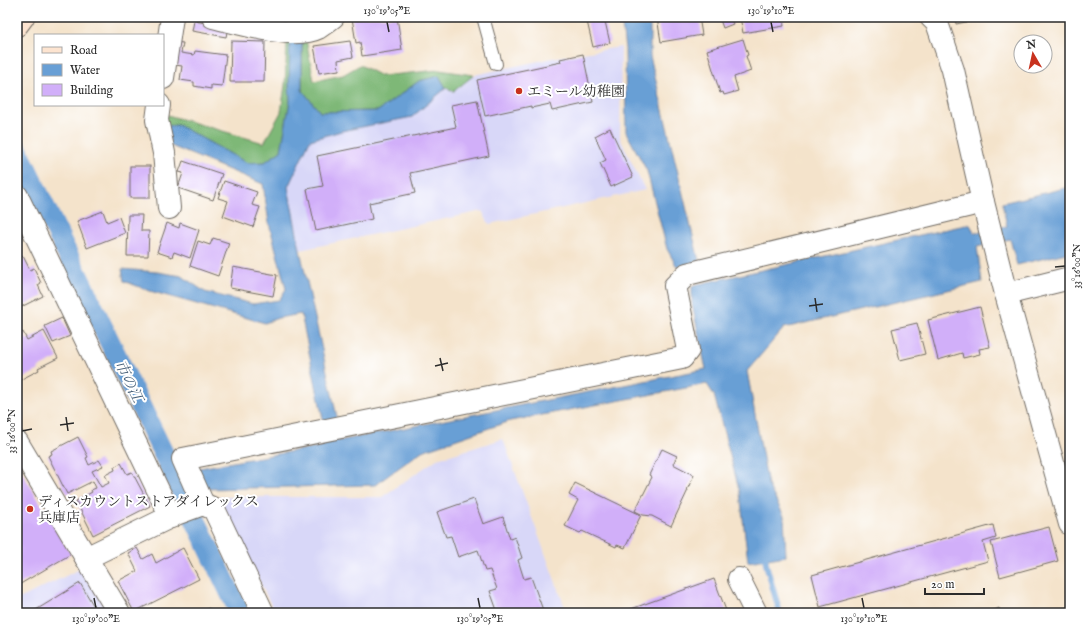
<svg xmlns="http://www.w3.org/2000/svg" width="1087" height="630" viewBox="0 0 1087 630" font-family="'IM FELL English','Noto Serif JP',serif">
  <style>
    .built { fill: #d8d7f8 }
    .forest { fill: #7eb877; stroke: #547251 }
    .water { fill: #689fd5; stroke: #4a6580 }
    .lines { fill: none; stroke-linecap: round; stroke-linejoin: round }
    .stream { stroke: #689fd5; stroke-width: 6 }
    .canal { stroke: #689fd5; stroke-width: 21 }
    .building { fill: #d1aff9 }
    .lane-casing { stroke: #716b63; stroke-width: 14 }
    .street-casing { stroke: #716b63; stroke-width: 24 }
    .secondary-casing { stroke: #716b63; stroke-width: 24 }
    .lane { stroke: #fff; stroke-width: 12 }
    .street { stroke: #fff; stroke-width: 22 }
    .secondary { stroke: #fde4d0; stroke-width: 22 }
    .ticks { fill: none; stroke: #2b2b2b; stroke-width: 1.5 }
    .poi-dot { fill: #c8321e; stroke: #fff; stroke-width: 1.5 }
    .labels { text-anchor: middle; stroke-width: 4; stroke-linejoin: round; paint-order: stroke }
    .poi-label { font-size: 14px; fill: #2b2b2b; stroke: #fff; text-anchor: start }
    .water-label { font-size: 15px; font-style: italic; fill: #465f77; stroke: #fff }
    .neatline { fill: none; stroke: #2b2b2b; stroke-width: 1.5 }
    .ticks-label { font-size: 10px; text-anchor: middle; fill: #2b2b2b }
  </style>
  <rect width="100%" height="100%" fill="#fff"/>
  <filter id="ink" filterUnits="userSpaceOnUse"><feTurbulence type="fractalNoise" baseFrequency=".025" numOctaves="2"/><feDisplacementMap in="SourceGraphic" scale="8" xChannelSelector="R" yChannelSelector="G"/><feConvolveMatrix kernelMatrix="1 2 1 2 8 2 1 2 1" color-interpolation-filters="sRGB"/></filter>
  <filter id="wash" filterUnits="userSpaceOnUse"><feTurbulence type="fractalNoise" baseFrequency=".012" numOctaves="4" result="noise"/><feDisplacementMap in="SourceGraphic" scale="16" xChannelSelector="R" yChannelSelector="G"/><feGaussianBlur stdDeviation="0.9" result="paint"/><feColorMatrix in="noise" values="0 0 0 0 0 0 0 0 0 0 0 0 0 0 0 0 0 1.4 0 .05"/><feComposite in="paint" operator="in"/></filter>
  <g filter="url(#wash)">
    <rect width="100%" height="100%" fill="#f4e3cb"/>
    <g class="built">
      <polygon points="621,47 620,138 645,190 489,224 482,211 300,250 288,187 310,140 341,131 412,117 446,88 454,91 474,75 558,57"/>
      <polygon points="503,439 567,613 275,613 218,497 382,497 437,459"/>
      <polygon points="84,567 112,613 17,613 17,600"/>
    </g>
    <g class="forest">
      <polygon points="306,39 314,81 343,75 360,65 381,76 439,70 474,75 454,91 446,88 439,76 419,81 378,111 320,112 302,90 302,41"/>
      <polygon points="290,41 289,84 290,101 281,151 265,162 247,163 178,125 166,126 164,114 264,143 281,112 285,85 287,42"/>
    </g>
    <g class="water">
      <polygon points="262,17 322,17 314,23 262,20"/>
      <polygon points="621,17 650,17 650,56 699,261 677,267 667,249 647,171 626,132 625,49"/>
      <polygon points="290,41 302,41 302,90 320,112 378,111 419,81 439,76 446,88 412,117 341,131 310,140 288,187 300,250 337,417 331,424 323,419 301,314 278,318 265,323 150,291 124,281 122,269 157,272 182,276 205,292 253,304 279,300 286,289 269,223 263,184 171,146 166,126 178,125 247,163 265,162 281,151 290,101 289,84"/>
      <polygon points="1070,187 1070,252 1017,265 1010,239 977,247 982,282 784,328 747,371 768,485 784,516 786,556 748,562 740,493 714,395 707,384 510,421 422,451 375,485 206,489 194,469 322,446 325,438 331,442 334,437 338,441 706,369 692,304 692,287 699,284 970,224 974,233 1007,226 1002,203"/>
    </g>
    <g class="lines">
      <polyline class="stream" points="765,553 766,564 780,613"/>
      <polyline class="canal" points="17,149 240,613"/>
    </g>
    <g id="blocks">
      <g class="building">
        <polygon points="356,17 397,17 402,50 362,56 360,42 356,43 352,18"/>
        <polygon points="586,17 604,17 610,43 593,47"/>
        <polygon points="657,17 699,17 702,35 661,42"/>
        <polygon points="719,17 730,17 733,24 723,28"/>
        <polygon points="740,17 783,17 784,26 743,33"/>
        <polygon points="955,17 986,17 986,18 956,24"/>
        <polygon points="194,21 228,27 226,37 192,31"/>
        <polygon points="743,39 748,55 746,56 751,71 734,77 738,91 724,95 723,92 720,93 707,50"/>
        <polygon points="231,41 265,42 264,82 230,82"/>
        <polygon points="350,41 353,57 338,60 339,70 319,73 314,46"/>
        <polygon points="174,42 183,43 181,53 194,55 195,51 226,55 222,86 211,85 211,89 194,86 194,82 180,80 182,66 175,65"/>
        <polygon points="583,54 593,102 552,111 550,104 531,108 531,106 485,116 477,80 561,62 560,59"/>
        <polygon points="477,100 489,156 410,173 415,193 369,203 372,219 316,231 307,189 323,186 317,156 456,127 451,105"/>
        <polygon points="610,128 633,177 611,187 600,163 606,160 595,136"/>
        <polygon points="183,161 222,174 213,200 178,188 183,173 179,172"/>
        <rect x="130" y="166" width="20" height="32"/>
        <polygon points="224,181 257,192 252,205 260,207 253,227 223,216 228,201 218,198"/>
        <polygon points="103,211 107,222 119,217 125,233 87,248 77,221"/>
        <polygon points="128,215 142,215 141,231 149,231 148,256 127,256"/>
        <polygon points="167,223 179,228 180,223 199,230 190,258 174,252 172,257 157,252"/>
        <polygon points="213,238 229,243 218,276 190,266 198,241 210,245"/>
        <polygon points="23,256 30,270 34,268 41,283 38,285 43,296 17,309 17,259"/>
        <polygon points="233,267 277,275 273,296 230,288"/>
        <polygon points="980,307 990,347 979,349 980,354 963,358 962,353 938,360 928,320"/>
        <polygon points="62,318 70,336 53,343 45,326"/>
        <polygon points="917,323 925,354 900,360 892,329"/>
        <polygon points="44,331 58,358 38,368 39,370 18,381 17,378 17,335 23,332 27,340"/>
        <polygon points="78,437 88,457 86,458 89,465 99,460 103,466 92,471 101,487 109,483 105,475 115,470 114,467 121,463 127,474 132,472 150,506 93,535 76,501 92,492 91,490 96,488 93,481 67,494 48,456 52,454 51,451"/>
        <polygon points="662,449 677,456 673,464 694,475 687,490 688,490 671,526 652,516 643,515 635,511 652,477 649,475"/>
        <polygon points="17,464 71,554 17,586"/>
        <polygon points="575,483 641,515 625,548 617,545 616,547 582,531 580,533 565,526 578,500 569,495"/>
        <polygon points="474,499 483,524 503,517 510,539 515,537 522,558 518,560 524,579 531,577 544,613 498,613 490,591 497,589 490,570 485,571 478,550 458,557 451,536 446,537 437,512"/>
        <polygon points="993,525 996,538 983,542 988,561 820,607 812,575"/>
        <polygon points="1049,527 1058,561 1000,577 991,542"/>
        <polygon points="137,548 143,559 152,554 156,563 183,548 199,579 134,612 118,581 137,571 128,553"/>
        <polygon points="714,579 727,613 620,613"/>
        <polygon points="80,583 98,613 31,613"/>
        <polygon points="209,608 212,613 201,613"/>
        <polygon points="999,608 1001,613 988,613"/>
      </g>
    </g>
  </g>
  <g filter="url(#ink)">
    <use href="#blocks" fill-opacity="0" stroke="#716b63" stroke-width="1"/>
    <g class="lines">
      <defs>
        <polyline id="lane" points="483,17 496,64"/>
        <g id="street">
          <path d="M213,17C239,23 294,40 318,28C323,25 328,21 333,17"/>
          <polyline points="931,17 937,23 953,70 983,202 1006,294 1070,524"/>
          <polyline points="163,78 172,17"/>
          <polyline points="159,105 157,120 164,153 169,208"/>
          <polyline points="17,196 171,517"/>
          <polyline points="1006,294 1070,278"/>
          <polyline points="17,442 119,613"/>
          <polyline points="203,504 183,459 682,358 688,350 675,286 687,274 983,202"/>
          <polyline points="86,558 176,514 203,504 214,509 263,613"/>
          <polyline points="739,579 756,613"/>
        </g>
        <polyline id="secondary" points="17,25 23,17"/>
      </defs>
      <use href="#lane" class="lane-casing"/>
      <use href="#street" class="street-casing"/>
      <use href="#secondary" class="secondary-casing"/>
      <use href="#lane" class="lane"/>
      <use href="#street" class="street"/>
      <use href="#secondary" class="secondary"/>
    </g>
  </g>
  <path class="ticks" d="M387,22L389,32M771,22L773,32M1055,267L1065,266M815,298L817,312M809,306L823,304M440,358L443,371M435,366L448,363M66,417L68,431M60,425L74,423M22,431L32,429M94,598L96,608M478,598L480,608M862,598L864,608"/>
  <g class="poi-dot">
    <circle cx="519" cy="91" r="4"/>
    <circle cx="30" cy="509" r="4"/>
  </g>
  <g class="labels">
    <g class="poi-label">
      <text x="527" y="96">エミール幼稚園</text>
      <text x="38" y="506">ディスカウントストアダイレックス<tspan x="38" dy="16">兵庫店</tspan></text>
    </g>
    <g class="water-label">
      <text transform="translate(129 381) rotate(64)" y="5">市の江</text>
    </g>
  </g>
  <rect width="1087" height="630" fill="none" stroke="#fff" stroke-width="44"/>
  <rect x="34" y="34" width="130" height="72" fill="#ffffff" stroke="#aaaaaa"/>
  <rect x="42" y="47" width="20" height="6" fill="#fde4d0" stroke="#aaaaaa"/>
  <text x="70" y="54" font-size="12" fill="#2b2b2b">Road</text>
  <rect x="42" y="64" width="20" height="12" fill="#689fd5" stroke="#aaaaaa"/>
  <text x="70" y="74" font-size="12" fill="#2b2b2b">Water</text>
  <rect x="42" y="84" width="20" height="12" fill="#d1aff9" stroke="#aaaaaa"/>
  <text x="70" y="94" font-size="12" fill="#2b2b2b">Building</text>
  <g transform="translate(1033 54) rotate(351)"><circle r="19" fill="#ffffff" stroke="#aaaaaa"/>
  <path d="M0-3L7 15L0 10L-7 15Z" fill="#c8321e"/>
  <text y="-6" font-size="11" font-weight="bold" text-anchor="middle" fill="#2b2b2b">N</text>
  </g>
  <path d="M925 588v6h59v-6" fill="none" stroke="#2b2b2b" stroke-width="2"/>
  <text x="931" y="588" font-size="12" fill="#2b2b2b" stroke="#ffffff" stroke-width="3" paint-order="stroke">20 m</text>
  <rect x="22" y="22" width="1043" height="586" class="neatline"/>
  <g class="ticks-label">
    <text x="387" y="14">130°19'05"E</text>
    <text x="771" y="14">130°19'10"E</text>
    <text transform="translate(1076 266) rotate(-90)" y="4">33°16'00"N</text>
    <text transform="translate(11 431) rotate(-90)" y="4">33°16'00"N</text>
    <text x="96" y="622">130°19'00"E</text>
    <text x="480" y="622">130°19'05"E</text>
    <text x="864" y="622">130°19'10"E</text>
  </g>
</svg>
